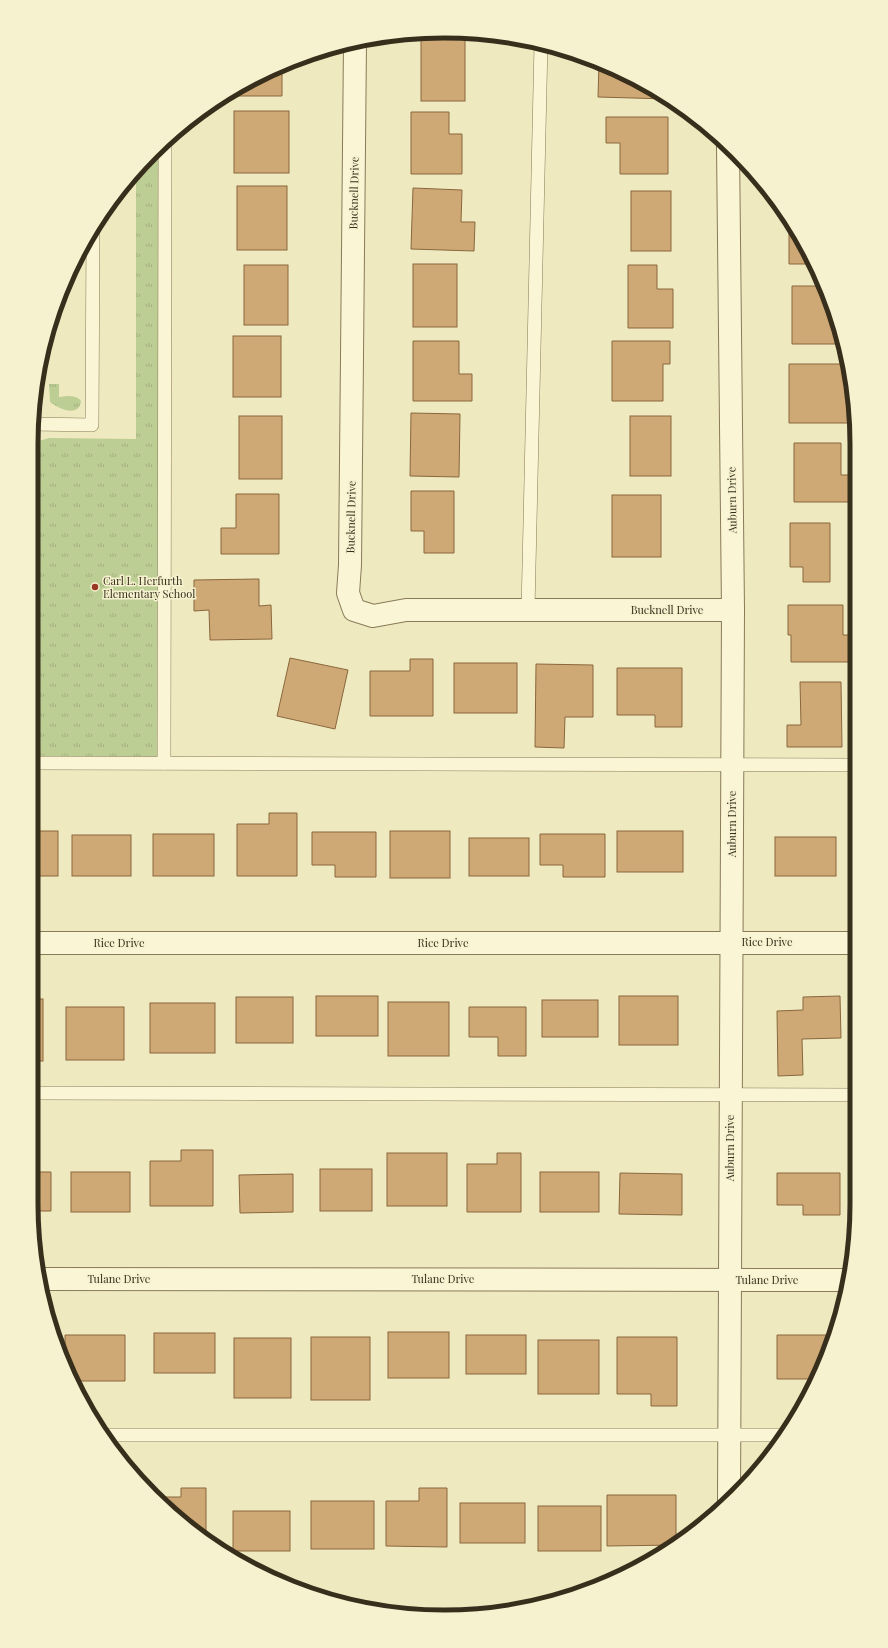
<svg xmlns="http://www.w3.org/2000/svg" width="888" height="1648" viewBox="0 0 888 1648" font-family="'Playfair Display',serif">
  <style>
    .grass { fill: url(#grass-tufts) }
    .building { fill: #cfa975; stroke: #89673d }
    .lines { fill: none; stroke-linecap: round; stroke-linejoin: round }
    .service-casing { stroke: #897a58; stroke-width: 14 }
    .minor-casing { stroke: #897a58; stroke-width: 24 }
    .service { stroke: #faf5d4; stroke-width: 13 }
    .minor { stroke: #faf5d4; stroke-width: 22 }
    .poi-dot { fill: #9a3826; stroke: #f6f2d0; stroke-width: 1.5 }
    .labels { text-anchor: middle; stroke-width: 3; stroke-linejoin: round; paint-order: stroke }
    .street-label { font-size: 11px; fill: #382e1c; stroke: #f6f2d0 }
    .poi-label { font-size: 11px; fill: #382e1c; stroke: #f6f2d0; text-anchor: start }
    .rim { fill: none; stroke: #382e1c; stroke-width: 5 }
  </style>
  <defs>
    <pattern id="grass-tufts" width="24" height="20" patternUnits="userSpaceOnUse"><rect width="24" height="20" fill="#bdce94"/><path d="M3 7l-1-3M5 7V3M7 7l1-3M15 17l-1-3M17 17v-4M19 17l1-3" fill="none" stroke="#a3b17f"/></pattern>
  </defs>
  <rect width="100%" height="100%" fill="#efe9c0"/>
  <g class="grass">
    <polygon points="160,147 157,757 32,757 32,445 39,441 49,438 136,439 136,169"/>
    <path d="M49,384H59V397C67,397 75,394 81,401C79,418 59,409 50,402Z"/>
  </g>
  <g class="building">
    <rect x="421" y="36" width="44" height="65"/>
    <polygon points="599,63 650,86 667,99 598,97"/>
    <polygon points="282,66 282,96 233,96 233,91 261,74"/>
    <rect x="234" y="111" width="55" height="62"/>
    <polygon points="411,112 449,112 449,134 462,134 462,174 411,174"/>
    <polygon points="606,117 668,117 668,174 620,174 620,143 606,143"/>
    <rect x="237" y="186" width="50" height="64"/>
    <polygon points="413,188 462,190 461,222 475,222 474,251 411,249"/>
    <rect x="631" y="191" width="40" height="60"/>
    <polygon points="789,218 814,264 789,264"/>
    <rect x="413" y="264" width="44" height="63"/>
    <rect x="244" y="265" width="44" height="60"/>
    <polygon points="628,265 657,265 657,289 673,289 673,328 628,328"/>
    <polygon points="792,286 825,286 841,344 792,344"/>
    <rect x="233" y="336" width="48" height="61"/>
    <polygon points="413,341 459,341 459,374 472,374 472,401 413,401"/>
    <polygon points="612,341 670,341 670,364 663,364 663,401 612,401"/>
    <polygon points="789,364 846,364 850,376 850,423 789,423"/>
    <polygon points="411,413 460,414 459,477 410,476"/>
    <rect x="239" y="416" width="43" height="63"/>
    <rect x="630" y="416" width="41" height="60"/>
    <polygon points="794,443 841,443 841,475 854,475 854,502 794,502"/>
    <polygon points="411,491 454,491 454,553 424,553 424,531 411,531"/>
    <polygon points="236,494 279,494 279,554 221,554 221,528 236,528"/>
    <rect x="612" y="495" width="49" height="62"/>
    <polygon points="790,523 830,523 830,582 803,582 803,567 790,567"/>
    <polygon points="259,579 259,606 271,605 272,639 210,640 209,610 194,611 194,580"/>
    <polygon points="788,605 843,605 843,635 854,635 854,662 791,662 791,635 788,635"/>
    <polygon points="290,658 348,670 335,729 277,716"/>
    <polygon points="410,659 433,659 433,716 370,716 370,671 410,671"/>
    <rect x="454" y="663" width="63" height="50"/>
    <polygon points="536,664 593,665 593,717 565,717 564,748 535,747"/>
    <polygon points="617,668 682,668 682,727 655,727 655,715 617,715"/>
    <polygon points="800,682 841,682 842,747 787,747 787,725 801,725"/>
    <polygon points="269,813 297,813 297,876 237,876 237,824 269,824"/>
    <rect x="851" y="820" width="4" height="56"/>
    <rect x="31" y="831" width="27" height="45"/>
    <rect x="390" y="831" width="60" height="47"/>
    <rect x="617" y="831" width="66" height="41"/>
    <polygon points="312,832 376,832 376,877 335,877 335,865 312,865"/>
    <rect x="153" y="834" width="61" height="42"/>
    <polygon points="540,834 605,834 605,877 563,877 563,865 540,865"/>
    <rect x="72" y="835" width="59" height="41"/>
    <rect x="775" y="837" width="61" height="39"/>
    <rect x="469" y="838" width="60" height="38"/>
    <rect x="316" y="996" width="62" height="40"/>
    <rect x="619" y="996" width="59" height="49"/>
    <polygon points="840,996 841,1038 802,1039 803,1075 778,1076 777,1011 803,1010 803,997"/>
    <rect x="236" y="997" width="57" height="46"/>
    <polygon points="855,997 856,1043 855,1043"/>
    <rect x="31" y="999" width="12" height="62"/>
    <rect x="542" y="1000" width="56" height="37"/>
    <rect x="388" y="1002" width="61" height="54"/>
    <rect x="150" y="1003" width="65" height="50"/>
    <rect x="66" y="1007" width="58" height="53"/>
    <polygon points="469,1007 526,1007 526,1056 498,1056 498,1037 469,1037"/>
    <polygon points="181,1150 213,1150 213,1206 150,1206 150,1161 181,1161"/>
    <rect x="387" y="1153" width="60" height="53"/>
    <polygon points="497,1153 521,1153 521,1212 467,1212 467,1164 497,1164"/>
    <rect x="320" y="1169" width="52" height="42"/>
    <rect x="853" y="1170" width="3" height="45"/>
    <polygon points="31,1172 51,1172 51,1211 32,1211"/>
    <rect x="71" y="1172" width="59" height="40"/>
    <rect x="540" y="1172" width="59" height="40"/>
    <polygon points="620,1173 682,1174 682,1215 619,1214"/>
    <polygon points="777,1173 840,1173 840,1215 803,1215 803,1205 777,1205"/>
    <polygon points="293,1174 293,1212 240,1213 239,1175"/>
    <rect x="388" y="1332" width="61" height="46"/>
    <rect x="154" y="1333" width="61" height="40"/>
    <polygon points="65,1335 125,1335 125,1381 73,1381 65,1364"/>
    <rect x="466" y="1335" width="60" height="39"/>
    <polygon points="777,1335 833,1335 811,1387 811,1379 777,1379"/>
    <rect x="311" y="1337" width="59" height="63"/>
    <polygon points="617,1337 677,1337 677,1406 651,1406 651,1394 617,1394"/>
    <rect x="234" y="1338" width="57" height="60"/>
    <rect x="538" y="1340" width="61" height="54"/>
    <polygon points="181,1488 206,1488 206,1541 172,1514 155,1497 181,1497"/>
    <polygon points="419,1488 447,1488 447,1547 386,1546 386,1501 419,1501"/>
    <polygon points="607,1495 676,1495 676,1545 607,1546"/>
    <rect x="311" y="1501" width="63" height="48"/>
    <rect x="460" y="1503" width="65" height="40"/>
    <rect x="538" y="1506" width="63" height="45"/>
    <rect x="233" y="1511" width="57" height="40"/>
  </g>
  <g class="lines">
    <defs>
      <g id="service">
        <polyline points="32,424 92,425 93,229"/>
        <polyline points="528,610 541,44"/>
        <polyline points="31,763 855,765"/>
        <polyline points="164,763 165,142"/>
        <polyline points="31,1093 856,1095"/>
        <polyline points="103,1435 785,1435"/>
      </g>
      <g id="minor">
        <polyline points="355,42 350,565 348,593 354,610 373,616 406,610 733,610"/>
        <polyline points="728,147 733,610 729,1501"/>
        <polyline points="31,943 855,943"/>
        <polyline points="38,1279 848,1280"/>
      </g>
    </defs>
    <use href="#service" class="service-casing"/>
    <use href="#minor" class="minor-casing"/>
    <use href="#service" class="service"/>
    <use href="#minor" class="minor"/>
  </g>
  <circle class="poi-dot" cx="95" cy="587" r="4"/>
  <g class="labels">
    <g class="street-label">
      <text transform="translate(354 193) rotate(-89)" y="4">Bucknell Drive</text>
      <text transform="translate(732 500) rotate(-91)" y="4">Auburn Drive</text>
      <text transform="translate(351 517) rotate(-89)" y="4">Bucknell Drive</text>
      <text x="667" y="614">Bucknell Drive</text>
      <text transform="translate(732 824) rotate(-90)" y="4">Auburn Drive</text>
      <text x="767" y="946">Rice Drive</text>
      <text x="119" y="947">Rice Drive</text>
      <text x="443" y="947">Rice Drive</text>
      <text transform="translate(730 1148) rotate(-90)" y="4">Auburn Drive</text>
      <text x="119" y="1283">Tulane Drive</text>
      <text x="443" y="1283">Tulane Drive</text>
      <text x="767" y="1284">Tulane Drive</text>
    </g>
    <g class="poi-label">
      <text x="103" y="585">Carl L. Herfurth<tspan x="103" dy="13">Elementary School</tspan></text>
    </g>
  </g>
  <path d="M0 0H888V1648H0ZM444 38H444A406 406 0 0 1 850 444V1204A406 406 0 0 1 444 1610H444A406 406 0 0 1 38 1204V444A406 406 0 0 1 444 38Z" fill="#f6f2d0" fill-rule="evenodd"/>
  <path class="rim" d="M444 38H444A406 406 0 0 1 850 444V1204A406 406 0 0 1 444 1610H444A406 406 0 0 1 38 1204V444A406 406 0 0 1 444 38Z"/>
</svg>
